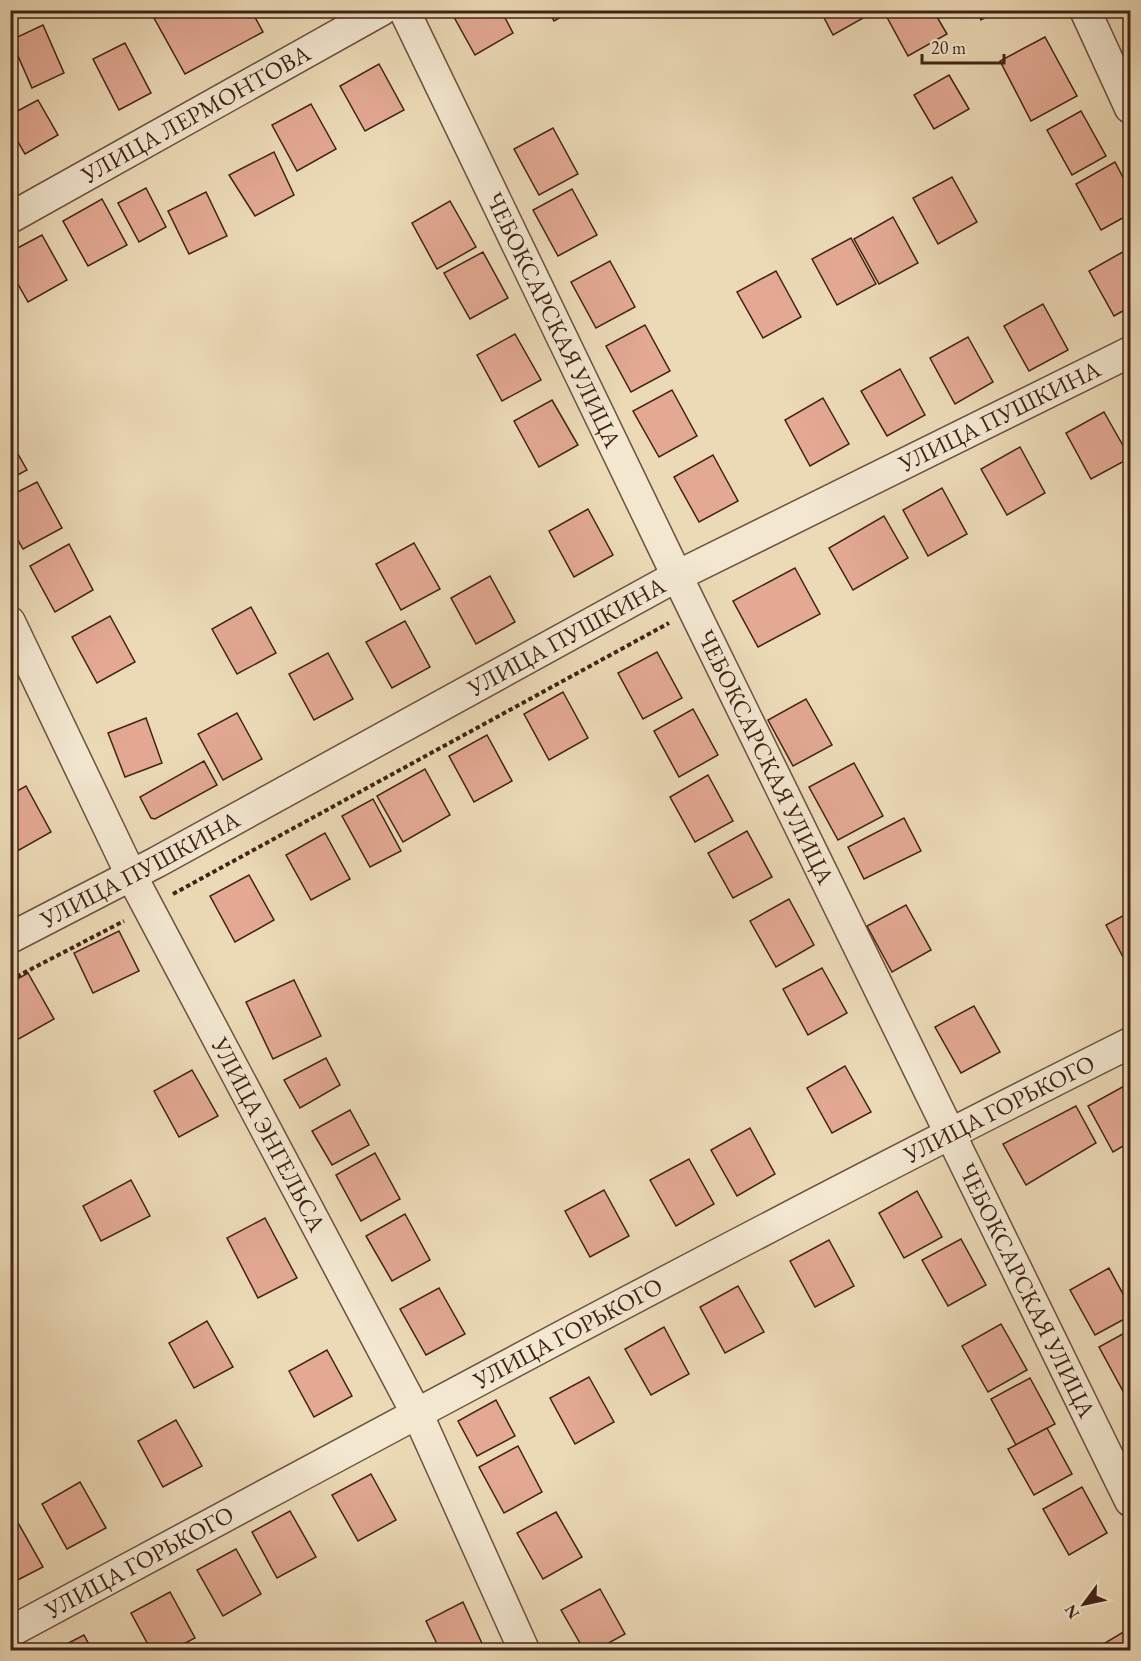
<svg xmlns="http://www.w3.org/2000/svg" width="1141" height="1661" viewBox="0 0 1141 1661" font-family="'EB Garamond',serif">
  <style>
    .building { fill: #e3a993; stroke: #412315; stroke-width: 1.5 }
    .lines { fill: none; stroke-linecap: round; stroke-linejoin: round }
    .minor-casing { stroke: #6c513e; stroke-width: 33 }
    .path { stroke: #412315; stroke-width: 4; stroke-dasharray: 4.5 3; stroke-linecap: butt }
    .minor { stroke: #f3e7d0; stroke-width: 30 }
    .labels { text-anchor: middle; stroke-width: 6; stroke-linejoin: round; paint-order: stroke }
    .street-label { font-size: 24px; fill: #412315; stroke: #f3e7d0 }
  </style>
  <rect width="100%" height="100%" fill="#ecdab7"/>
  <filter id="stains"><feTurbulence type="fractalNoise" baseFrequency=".00333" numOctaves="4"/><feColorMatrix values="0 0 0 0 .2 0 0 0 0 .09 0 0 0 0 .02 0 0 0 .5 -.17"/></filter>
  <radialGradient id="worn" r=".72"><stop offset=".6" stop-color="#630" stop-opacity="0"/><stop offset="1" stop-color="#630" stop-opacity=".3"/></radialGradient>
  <g class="building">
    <polygon points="168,10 251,10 263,32 185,74 154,18"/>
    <polygon points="450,10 501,10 513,33 475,55"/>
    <polygon points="548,10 573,10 554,21"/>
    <polygon points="820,10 870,10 872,13 833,35"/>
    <polygon points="883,10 933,10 947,34 908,56"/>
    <polygon points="976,10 998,10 981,20"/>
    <polygon points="43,25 64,73 32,88 11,40"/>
    <polygon points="1045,37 1077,96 1031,121 1000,61"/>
    <polygon points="125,43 151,93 119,110 93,59"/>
    <polygon points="379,64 404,110 365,131 340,86"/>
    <polygon points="949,75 969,109 934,129 914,95"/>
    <polygon points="38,100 58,135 25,154 10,128 10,115"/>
    <polygon points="311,104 336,149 297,171 272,125"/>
    <polygon points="1081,111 1106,156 1072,175 1047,130"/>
    <polygon points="553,128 578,174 539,195 514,149"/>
    <polygon points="274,152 294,195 255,216 229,175"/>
    <polygon points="1115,162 1130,191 1130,214 1101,230 1076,184"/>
    <polygon points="952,177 977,222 938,244 913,198"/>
    <polygon points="146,188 166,227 139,242 118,203"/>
    <polygon points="572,189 597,235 558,256 533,210"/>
    <polygon points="206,192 227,236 189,254 168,211"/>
    <polygon points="102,199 127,245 88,266 63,221"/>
    <polygon points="450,201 476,247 437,269 412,223"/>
    <polygon points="893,217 918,263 879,284 854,239"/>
    <polygon points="42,235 67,280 28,302 10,270 10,252"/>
    <polygon points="851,238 876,284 837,305 812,259"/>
    <polygon points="1128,249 1130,254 1130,307 1114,316 1089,271"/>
    <polygon points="483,252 508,298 470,319 444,273"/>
    <polygon points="610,261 635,307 596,328 571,282"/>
    <polygon points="776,271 801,317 763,338 737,292"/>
    <polygon points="1043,304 1068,350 1029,371 1004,326"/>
    <polygon points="645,325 670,371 631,392 606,346"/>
    <polygon points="515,334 541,380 502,401 477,355"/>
    <polygon points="968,337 993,382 955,404 930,358"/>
    <polygon points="900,369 925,415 887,436 861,391"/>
    <polygon points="672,390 697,436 659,457 633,411"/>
    <polygon points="823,398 849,444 810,466 785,420"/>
    <polygon points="552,400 578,445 539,467 514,421"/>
    <polygon points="1104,412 1130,458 1091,479 1066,433"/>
    <polygon points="10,440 27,470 10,479"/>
    <polygon points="1020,447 1045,493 1007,515 981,469"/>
    <polygon points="713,455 738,501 699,522 674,477"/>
    <polygon points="37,482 62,528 23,549 10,526 10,496"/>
    <polygon points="942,488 967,534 928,556 903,510"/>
    <polygon points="588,509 613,555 574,577 549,531"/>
    <polygon points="884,516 908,558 853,590 829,548"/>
    <polygon points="414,543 440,589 401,610 376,564"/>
    <polygon points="69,544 93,590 55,612 30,566"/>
    <polygon points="795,568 820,614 758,647 733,601"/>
    <polygon points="490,576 515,622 476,644 451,598"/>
    <polygon points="251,607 276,653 237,674 212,629"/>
    <polygon points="110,616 135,662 97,683 72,637"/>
    <polygon points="405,621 430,667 392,688 366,642"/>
    <polygon points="657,652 682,698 643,719 618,673"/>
    <polygon points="328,653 353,699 314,720 289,674"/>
    <polygon points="563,692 588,738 549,760 524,714"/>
    <polygon points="806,699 832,745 793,766 768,720"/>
    <polygon points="693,709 718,755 679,777 654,731"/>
    <polygon points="237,713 262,759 223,780 198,734"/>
    <polygon points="146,718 162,763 125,777 108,733"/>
    <polygon points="487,735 512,781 474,802 449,756"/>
    <polygon points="204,761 217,785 155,819 151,818 140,797"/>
    <polygon points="854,763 883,816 838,840 809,787"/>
    <polygon points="425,769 450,815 403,842 377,796"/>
    <polygon points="708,775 733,821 695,842 670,797"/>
    <polygon points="26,786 51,832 12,854 10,795"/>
    <polygon points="373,799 401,851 370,867 342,816"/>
    <polygon points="904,818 921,851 864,879 848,847"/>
    <polygon points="747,831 772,877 733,898 708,853"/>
    <polygon points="325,833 350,879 311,900 286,855"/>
    <polygon points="249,875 274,920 235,942 210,896"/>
    <polygon points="789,899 814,945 776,967 750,921"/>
    <polygon points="906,905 931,950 892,972 867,926"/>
    <polygon points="1130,912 1130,970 1106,925"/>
    <polygon points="119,931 139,971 93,993 74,953"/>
    <polygon points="822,968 847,1013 808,1035 783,989"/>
    <polygon points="28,973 54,1019 15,1041 10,1033 10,983"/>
    <polygon points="294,980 321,1036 273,1059 246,1002"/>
    <polygon points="974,1006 1000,1052 961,1073 935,1027"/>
    <polygon points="326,1058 340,1085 300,1108 284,1080"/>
    <polygon points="845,1066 871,1112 832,1133 807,1088"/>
    <polygon points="192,1070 218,1116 179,1137 154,1091"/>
    <polygon points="1126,1085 1130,1092 1130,1142 1113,1152 1088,1106"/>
    <polygon points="1076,1106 1096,1143 1026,1185 1003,1144"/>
    <polygon points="350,1110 369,1145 332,1165 312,1131"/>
    <polygon points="750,1128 775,1174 737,1196 711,1150"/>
    <polygon points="375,1153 400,1199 361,1221 336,1175"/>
    <polygon points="689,1159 714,1204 676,1226 650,1180"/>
    <polygon points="131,1180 150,1216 101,1241 83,1206"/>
    <polygon points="604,1190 629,1236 590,1257 565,1211"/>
    <polygon points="917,1191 942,1237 904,1258 879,1213"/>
    <polygon points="405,1214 430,1260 392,1281 366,1236"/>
    <polygon points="265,1218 297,1278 258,1298 227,1238"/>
    <polygon points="961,1239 986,1285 948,1306 922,1260"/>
    <polygon points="829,1240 854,1286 815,1307 790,1261"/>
    <polygon points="1109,1268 1130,1307 1130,1316 1095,1335 1070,1290"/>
    <polygon points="738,1286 764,1332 725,1353 700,1307"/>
    <polygon points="439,1288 465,1334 426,1355 400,1309"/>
    <polygon points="207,1321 233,1367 194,1388 169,1343"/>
    <polygon points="1001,1324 1027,1370 988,1392 962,1346"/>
    <polygon points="664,1327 689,1374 651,1395 625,1349"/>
    <polygon points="1130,1330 1130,1390 1124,1393 1099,1347"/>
    <polygon points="327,1350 352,1396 314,1417 289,1371"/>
    <polygon points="589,1377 614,1422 575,1444 550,1398"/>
    <polygon points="1030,1378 1055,1424 1016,1445 991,1399"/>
    <polygon points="496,1400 515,1436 477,1456 458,1421"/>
    <polygon points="176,1420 202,1466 163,1487 138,1441"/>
    <polygon points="1047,1428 1072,1474 1034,1495 1008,1449"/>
    <polygon points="518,1446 542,1492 504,1513 479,1467"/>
    <polygon points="371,1474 396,1520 358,1541 332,1495"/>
    <polygon points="80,1482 106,1528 67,1549 42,1504"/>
    <polygon points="1082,1487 1107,1533 1069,1555 1043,1509"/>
    <polygon points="290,1511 316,1557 277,1578 252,1532"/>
    <polygon points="556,1512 582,1557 543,1579 517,1533"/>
    <polygon points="17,1521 43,1567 10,1584 10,1525"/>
    <polygon points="236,1549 261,1594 223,1616 197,1570"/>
    <polygon points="600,1589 625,1634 596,1650 584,1650 561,1610"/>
    <polygon points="170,1592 195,1638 172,1650 151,1650 131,1613"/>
    <polygon points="463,1602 485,1650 440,1650 426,1621"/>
    <polygon points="1130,1628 1130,1650 1109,1650 1105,1643"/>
    <polygon points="84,1635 92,1650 55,1650"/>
  </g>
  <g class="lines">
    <defs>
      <g id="minor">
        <path id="s1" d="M404,10L677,576L1130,1501"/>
        <polyline points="1085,10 1130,108"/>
        <path id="s2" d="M10,218L382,10"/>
        <path id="s3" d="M10,622L131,875L423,1426L524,1650"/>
        <path id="s4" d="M10,938L157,862L677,576L1130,352"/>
        <path id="s5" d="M10,1632C382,1432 753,1231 1130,1043"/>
      </g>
    </defs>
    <use href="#minor" class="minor-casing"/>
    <g class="path">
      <polyline points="173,894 669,623"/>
      <polyline points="10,980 124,921"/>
    </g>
    <use href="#minor" class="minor"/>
  </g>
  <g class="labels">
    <g class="street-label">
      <text dy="8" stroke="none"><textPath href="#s2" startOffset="213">УЛИЦА ЛЕРМОНТОВА</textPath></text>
      <text dy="8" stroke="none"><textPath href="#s1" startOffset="344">ЧЕБОКСАРСКАЯ УЛИЦА</textPath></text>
      <text dy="8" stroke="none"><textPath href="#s4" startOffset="1119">УЛИЦА ПУШКИНА</textPath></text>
      <text dy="8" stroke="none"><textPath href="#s4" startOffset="633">УЛИЦА ПУШКИНА</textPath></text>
      <text dy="8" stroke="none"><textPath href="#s1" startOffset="830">ЧЕБОКСАРСКАЯ УЛИЦА</textPath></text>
      <text dy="8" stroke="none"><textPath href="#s4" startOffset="147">УЛИЦА ПУШКИНА</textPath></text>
      <text dy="8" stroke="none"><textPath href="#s5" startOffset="1119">УЛИЦА ГОРЬКОГО</textPath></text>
      <text dy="8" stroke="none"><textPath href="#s3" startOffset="574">УЛИЦА ЭНГЕЛЬСА</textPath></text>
      <text dy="8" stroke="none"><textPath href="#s1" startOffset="1424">ЧЕБОКСАРСКАЯ УЛИЦА</textPath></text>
      <text dy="8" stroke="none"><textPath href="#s5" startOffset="633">УЛИЦА ГОРЬКОГО</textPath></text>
      <text dy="8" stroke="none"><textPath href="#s5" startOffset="147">УЛИЦА ГОРЬКОГО</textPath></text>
    </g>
  </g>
  <rect width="1141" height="1661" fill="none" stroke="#ecdab7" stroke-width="36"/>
  <rect x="12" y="12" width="1117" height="1637" fill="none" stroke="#412315" stroke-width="3"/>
  <rect x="18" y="18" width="1105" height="1625" fill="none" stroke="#412315" stroke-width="1.5"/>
  <g transform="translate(1084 1604) rotate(237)" stroke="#f3e7d0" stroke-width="4.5" paint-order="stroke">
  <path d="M0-4.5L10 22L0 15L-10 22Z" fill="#412315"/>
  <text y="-9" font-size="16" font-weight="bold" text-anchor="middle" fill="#412315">N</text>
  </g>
  <path d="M922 54v9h82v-9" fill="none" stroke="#412315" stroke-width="3"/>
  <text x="931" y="54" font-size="18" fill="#412315" stroke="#f3e7d0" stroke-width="4.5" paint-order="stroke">20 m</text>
  <rect width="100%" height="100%" filter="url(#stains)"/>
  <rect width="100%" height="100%" fill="url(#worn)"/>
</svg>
